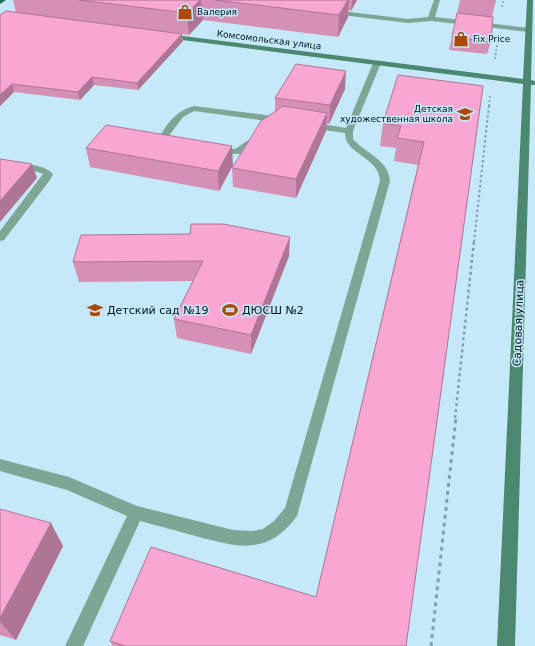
<svg xmlns="http://www.w3.org/2000/svg" width="535" height="646" viewBox="0 0 535 646" font-family="'DejaVu Sans',sans-serif">
  <style>
    .lines { fill: none; stroke-linecap: round; stroke-linejoin: round }
    .path-far3 { stroke: #82a0ad; stroke-width: 1.5; stroke-dasharray: 2 2; stroke-linecap: butt }
    .path-far2 { stroke: #82a0ad; stroke-width: 2; stroke-dasharray: 2.5 2.5; stroke-linecap: butt }
    .path-far1 { stroke: #82a0ad; stroke-width: 2.5; stroke-dasharray: 3 3; stroke-linecap: butt }
    .path { stroke: #82a0ad; stroke-width: 3; stroke-dasharray: 4 4; stroke-linecap: butt }
    .lane { fill: #7fa695; fill-rule: evenodd }
    .secondary { fill: #4b8870; fill-rule: evenodd }
    .primary { fill: #1b7255; fill-rule: evenodd }
    .wall { fill: #d590b5 }
    .shaded-wall { fill: #ae7594 }
    .building { fill: #f8a7d3; stroke: #ae7594 }
    .labels { text-anchor: middle; stroke-width: 3; stroke-linejoin: round; paint-order: stroke }
    .far-poi-label { font-size: 9px; fill: #00121a; stroke: #c5e9f9; text-anchor: start }
    .far-street-label { font-size: 9px; fill: #00121a; stroke: #c5e9f9 }
    .poi-label { font-size: 11px; fill: #00121a; stroke: #c5e9f9; text-anchor: start }
    .street-label { font-size: 11px; fill: #00121a; stroke: #c5e9f9 }
  </style>
  <rect width="100%" height="100%" fill="#c5e9f9"/>
  <g class="lines">
    <g class="path-far3">
      <polyline points="502,7 503,0"/>
      <polyline points="495,59 497,44"/>
      <polyline points="489,106 490,96"/>
    </g>
    <polyline class="path-far2" points="474,242 489,105"/>
    <polyline class="path-far1" points="455,418 474,241"/>
    <polyline class="path" points="431,646 456,417"/>
    <g class="lane">
      <polygon points="434,0 440,0 435,17 529,28 532,30 529,32 431,21 408,23 333,14 330,12 333,10 408,19 428,17"/>
      <path d="M374,61L381,63L353,131V139C366,154 388,159 390,181L297,516C268,555 241,548 199,537C180,532 160,526 140,521L83,646H65L127,516L67,490L0,471V459L69,477L137,506L233,530L252,531L263,529L274,521L285,508L380,181C379,156 344,154 345,133L310,128L306,125L310,122L346,128Z"/>
      <path d="M194,106L282,117L286,120L282,123L194,111L183,117L168,137L178,142V146C170,148 164,143 160,137C167,122 178,110 194,106Z"/>
      <polygon points="259,133 263,136 262,138 240,154 217,154 213,151 217,148 235,149"/>
      <path d="M0,161C14,163 44,163 53,174L50,180L4,240L0,241V231L43,174L38,172L0,167Z"/>
    </g>
    <polygon class="secondary" points="527,0 533,0 531,80 535,81 535,85 531,85 515,646 497,646 523,84 167,38 164,36 167,34 523,79"/>
    <polygon class="primary" points="0,0 6,0 0,4"/>
  </g>
  <g class="wall">
    <polygon points="13,0 357,0 351,11 348,10 348,17 338,37 203,20 189,35 16,13"/>
    <polygon points="460,0 496,0 492,17 491,42 487,54 449,50"/>
    <polygon points="0,15 182,34 183,41 138,90 94,85 80,100 14,92 0,106"/>
    <polygon points="483,86 406,646 113,646 110,641 316,597 418,165 394,161 396,148 380,146 383,123"/>
    <polygon points="345,89 329,124 326,124 326,131 296,198 233,187 232,168 275,111 275,98"/>
    <polygon points="86,148 233,165 219,191 90,167"/>
    <polygon points="289,256 251,354 177,338 174,319 193,281 79,282 73,262"/>
    <polygon points="0,509 63,546 16,640 0,635"/>
  </g>
  <g class="shaded-wall">
    <polygon points="200,0 201,0 203,20 189,35 187,13"/>
    <polygon points="348,0 349,0 348,17 338,37 339,15"/>
    <polygon points="352,0 357,0 351,11"/>
    <polygon points="182,34 183,41 138,90 137,83"/>
    <polygon points="346,71 345,89 329,124 330,105"/>
    <polygon points="92,77 94,85 80,100 78,92"/>
    <polygon points="12,84 14,92 0,106 0,95"/>
    <polygon points="327,113 326,131 296,198 296,179"/>
    <polygon points="232,146 233,165 219,191 218,171"/>
    <polygon points="32,164 37,178 0,222 0,201"/>
    <polygon points="290,237 289,256 251,354 251,335"/>
    <polygon points="51,523 63,546 16,640 0,622 0,618"/>
  </g>
  <g class="building">
    <polygon points="79,0 200,0 187,13"/>
    <polygon points="215,0 348,0 339,15"/>
    <polygon points="6,11 182,34 137,83 92,77 78,92 12,84 0,95 0,15"/>
    <polygon points="457,13 493,17 491,42 452,37"/>
    <polygon points="296,64 346,71 330,105 275,98"/>
    <polygon points="398,75 483,86 406,646 125,646 110,641 151,547 316,597 424,142 397,138 401,126 383,123"/>
    <polygon points="283,106 327,113 296,179 232,168 261,121"/>
    <polygon points="106,125 232,146 218,171 86,148"/>
    <polygon points="0,159 32,164 0,201"/>
    <polygon points="191,224 223,224 290,237 251,335 174,319 203,261 73,262 81,235 190,234"/>
    <polygon points="0,509 51,523 0,618"/>
  </g>
  <defs>
    <symbol id="shop-bare" viewBox="-9 -9 18 18"><path d="M-5-2.5h2.3a2.7 3.5 0 0 1 5.4 0H5L5.5 6h-11ZM-1.5-2.5h3a1.5 2.3 0 0 0-3 0Z" fill="#ab4909" stroke="#c5e9f9" stroke-width="2.5" paint-order="stroke"/></symbol>
    <symbol id="school-bare" viewBox="-9 -9 18 18"><path d="M0-5L7-2L0 1L-7-2ZM-4 1L0 2.5L4 1V4Q0 6-4 4Z" fill="#ab4909" stroke="#c5e9f9" stroke-width="2.5" paint-order="stroke"/></symbol>
    <symbol id="stadium-bare" viewBox="-9 -9 18 18"><path d="M0-5a6.5 5 0 1 0 0 10a6.5 5 0 1 0 0-10ZM-3.5-1.8h7v3.6h-7Z" fill="#ab4909" stroke="#c5e9f9" stroke-width="2.5" paint-order="stroke"/></symbol>
  </defs>
  <g fill-rule="evenodd">
    <use href="#shop-bare" x="174" y="1" width="22" height="22"/>
    <use href="#shop-bare" x="450" y="28" width="22" height="22"/>
    <use href="#school-bare" x="454" y="103" width="22" height="22"/>
    <use href="#school-bare" x="84" y="299" width="22" height="22"/>
    <use href="#stadium-bare" x="219" y="299" width="22" height="22"/>
  </g>
  <g class="labels">
    <g class="far-poi-label">
      <text x="197" y="15">Валерия</text>
      <text x="473" y="42">Fix Price</text>
      <text x="453" y="112" text-anchor="end">Детская<tspan x="453" dy="10">художественная школа</tspan></text>
    </g>
    <g class="far-street-label">
      <text transform="translate(269 40) rotate(7)" y="3">Комсомольская улица</text>
    </g>
    <g class="poi-label">
      <text x="107" y="314">Детский сад №19</text>
      <text x="242" y="314">ДЮСШ №2</text>
    </g>
    <g class="street-label">
      <text transform="translate(518 323) rotate(-88)" y="4">Садовая улица</text>
    </g>
  </g>
</svg>
